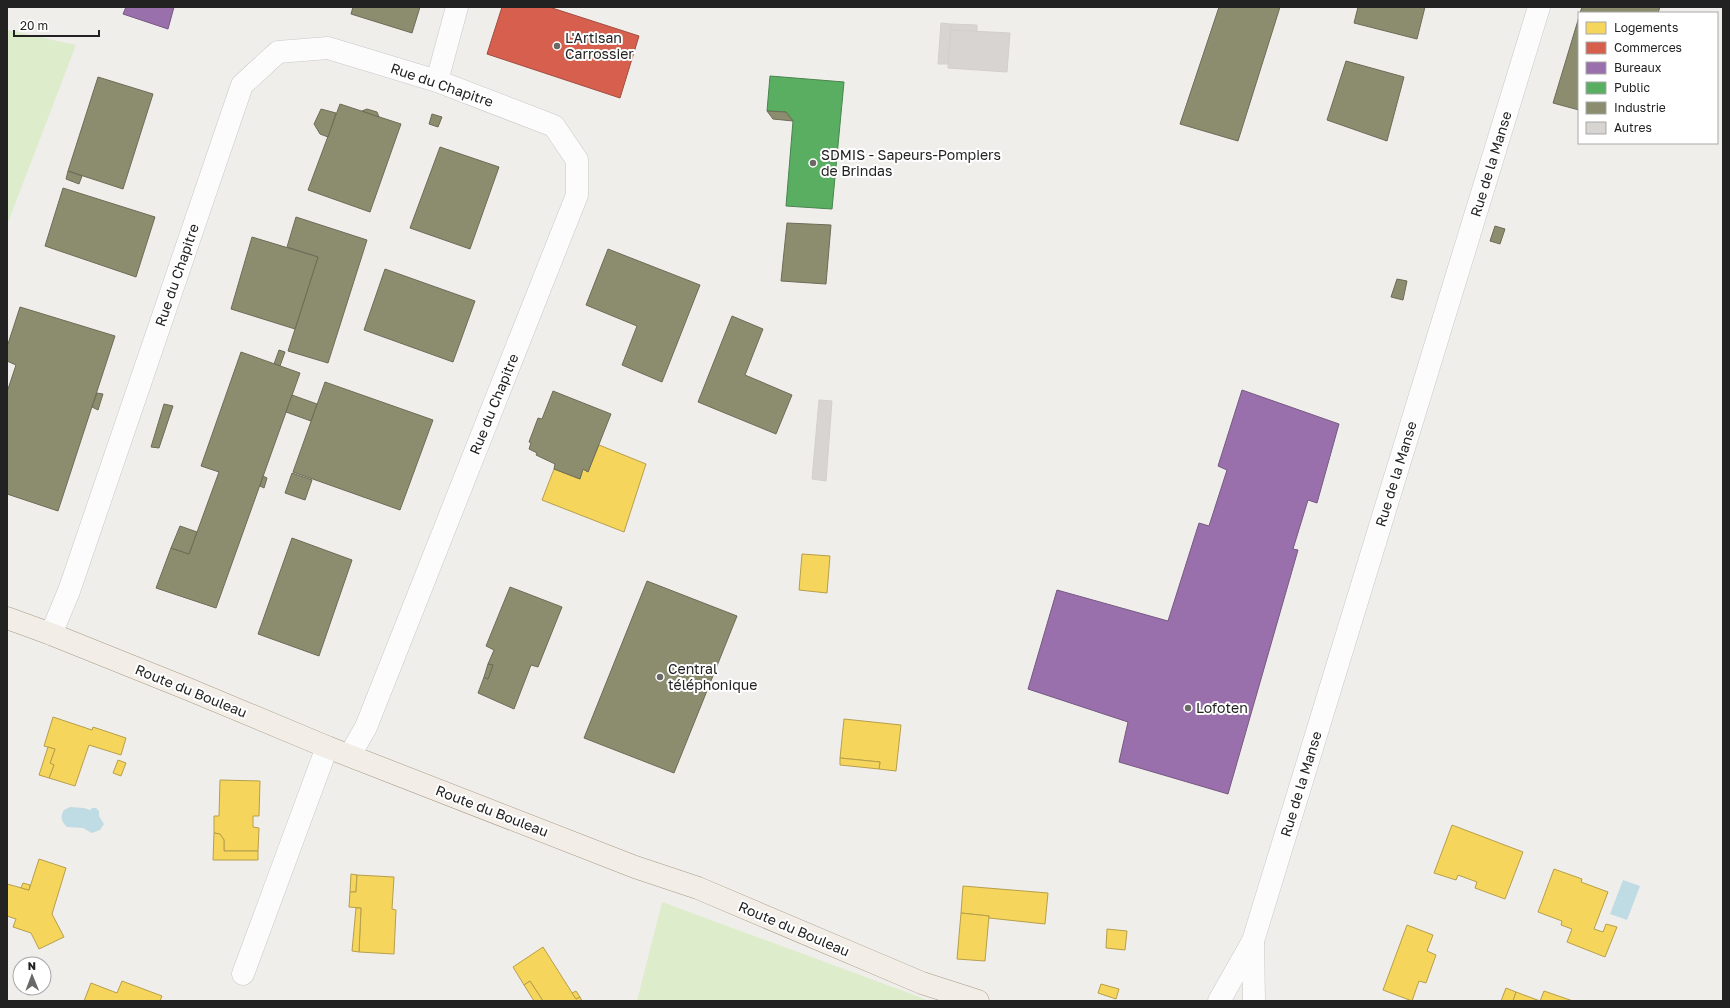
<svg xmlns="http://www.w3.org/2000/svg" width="1730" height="1008" viewBox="0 0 1730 1008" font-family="'Golos Text',sans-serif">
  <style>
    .grass { fill: #ddeccb }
    .water { fill: #bfdbe3 }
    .homes { fill: #f6d55c; stroke: #b69f4b }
    .shops { fill: #d6604d; stroke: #a04d40 }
    .offices { fill: #9970ab; stroke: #755982 }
    .public { fill: #5aae61; stroke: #49844e }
    .industry { fill: #8c8c6e; stroke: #6c6c57 }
    .building { fill: #d7d4d2; stroke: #d3d0cc }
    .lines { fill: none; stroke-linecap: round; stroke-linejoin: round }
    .minor-casing { stroke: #c9c8c7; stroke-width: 23 }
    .major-casing { stroke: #a79c86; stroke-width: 23 }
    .minor { stroke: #fdfcfc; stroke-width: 22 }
    .major { stroke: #f3ede7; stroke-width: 22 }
    .poi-dot { fill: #6a6968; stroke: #fff; stroke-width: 1.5 }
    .labels { text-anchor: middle; stroke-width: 4; stroke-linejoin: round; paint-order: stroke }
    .poi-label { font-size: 14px; fill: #222; stroke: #fff; text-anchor: start }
    .street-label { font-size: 14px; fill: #222; stroke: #fff }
  </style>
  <rect width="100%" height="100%" fill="#f0eeeb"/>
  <g class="grass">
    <polygon points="7,30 76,45 7,225"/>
    <polygon points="662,902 917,996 929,1001 637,1001"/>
  </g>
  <g class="water">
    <path d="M70,807L84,808L90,810L92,808H96L99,811V816L104,824L100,830L92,833L83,828L67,827C61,822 60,816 64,810Z"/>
    <polygon points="1623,880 1640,886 1627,920 1610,914"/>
  </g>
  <g class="homes">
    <polygon points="599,445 646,464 624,532 542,500 554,469 580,479 583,469 588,472"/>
    <polygon points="802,554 830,556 827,593 799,590"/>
    <polygon points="53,717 92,730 93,727 126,738 121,755 89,745 75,786 49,778 54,765 50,763 55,749 44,746"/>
    <polygon points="844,719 901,725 896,771 879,769 880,762 840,758"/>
    <polygon points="48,747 55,749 50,763 54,765 49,778 39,775"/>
    <polygon points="840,758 880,762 879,769 840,765"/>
    <polygon points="118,760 126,763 121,776 113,773"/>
    <polygon points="220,780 260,781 259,816 253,816 253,827 259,828 258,851 224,851 224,840 220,834 214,833 214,816 219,816"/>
    <polygon points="1452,825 1523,852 1505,899 1475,888 1477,882 1458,875 1456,880 1434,873"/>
    <polygon points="214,833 220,834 224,840 224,851 258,851 258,860 213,860"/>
    <polygon points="39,859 66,868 52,914 64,937 39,949 31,933 13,927 16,919 7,916 7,884 29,890"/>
    <polygon points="1554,869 1582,879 1581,882 1608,892 1594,929 1603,932 1606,924 1617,927 1605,957 1567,942 1572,929 1561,925 1562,921 1538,912"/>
    <polygon points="351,874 357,875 356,892 350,892"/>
    <polygon points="357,875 394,877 392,909 396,910 394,954 359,952 361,908 349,907 350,892 356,892"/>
    <polygon points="23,883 30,885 29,890 21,888"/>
    <polygon points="963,886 1048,893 1045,924 989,918 989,916 961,913"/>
    <polygon points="356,908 361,908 359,952 352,951"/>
    <polygon points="961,913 989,916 985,961 957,959"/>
    <polygon points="1407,925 1433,935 1427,951 1436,955 1426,983 1419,981 1412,1001 1383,990"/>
    <polygon points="1107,929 1127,931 1125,950 1106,948"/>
    <polygon points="543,947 576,999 580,997 582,1001 543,1001 530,981 524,985 513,967"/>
    <polygon points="122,981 162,996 160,1001 84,1001 91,983 117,993"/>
    <polygon points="530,981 543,1001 534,1001 524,985"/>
    <polygon points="1101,984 1119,989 1116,999 1098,993"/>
    <polygon points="1506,988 1516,992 1513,1001 1501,1001"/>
    <polygon points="576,991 580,997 576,999 572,993"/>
    <polygon points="1544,991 1573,1001 1540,1001"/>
    <polygon points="1516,992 1540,1001 1513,1001"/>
  </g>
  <polygon class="shops" points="502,7 549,7 639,36 620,98 487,54"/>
  <g class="offices">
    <polygon points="126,7 174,7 168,29 123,14"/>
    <polygon points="1242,390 1339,424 1317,503 1308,500 1293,549 1298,550 1228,794 1119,762 1128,722 1028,689 1057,590 1168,621 1199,523 1209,526 1227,470 1218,466"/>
  </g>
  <polygon class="public" points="770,76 844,82 832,209 786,206 793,121 786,112 767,111"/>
  <g class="industry">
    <polygon points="353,7 420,7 412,33 351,14"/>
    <polygon points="1219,7 1280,7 1238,141 1180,124"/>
    <polygon points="1358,7 1425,7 1417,39 1354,23"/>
    <polygon points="1582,7 1660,7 1658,13 1580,13"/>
    <polygon points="1579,17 1579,110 1553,103"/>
    <polygon points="1346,61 1404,77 1387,141 1327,120"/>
    <polygon points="98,77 153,94 123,189 68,171"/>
    <polygon points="340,104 401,124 370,212 308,190"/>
    <polygon points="321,109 336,113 328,137 320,134 314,124"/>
    <polygon points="367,109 377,112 379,117 362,111"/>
    <polygon points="767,111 786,112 793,121 773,119"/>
    <polygon points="432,114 442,117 438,127 429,124"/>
    <polygon points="440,147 499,167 470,249 410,228"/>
    <polygon points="68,171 82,176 79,184 66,179"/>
    <polygon points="63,188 155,217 136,277 45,246"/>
    <polygon points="296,217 367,240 328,363 288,351 318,257 287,247"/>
    <polygon points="787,223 831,225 826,284 781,281"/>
    <polygon points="1495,226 1505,229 1500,244 1490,241"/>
    <polygon points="252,237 318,257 295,329 231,309"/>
    <polygon points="608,249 700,285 662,382 622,365 637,326 586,305"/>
    <polygon points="385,269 475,301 453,362 364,330"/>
    <polygon points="1397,279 1407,281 1403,300 1391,297"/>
    <polygon points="20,307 115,336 58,511 7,494 7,392 16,365 7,361 7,347"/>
    <polygon points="732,316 763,329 745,375 792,395 776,434 698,402"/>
    <polygon points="279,350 285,352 280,366 274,364"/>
    <polygon points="241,352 300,373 216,608 156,588 171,548 189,554 219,472 201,466"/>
    <polygon points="325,382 433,420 400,510 293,472"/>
    <polygon points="553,391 611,414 588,472 583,469 580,479 554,469 555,464 536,455 537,453 529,449 531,443 529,442 538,418 542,419"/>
    <polygon points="97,393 103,394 98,410 92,407"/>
    <polygon points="292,395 317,404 311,421 286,412"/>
    <polygon points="164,404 173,406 159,448 151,447"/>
    <polygon points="292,473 312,480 305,500 285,493"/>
    <polygon points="263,476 267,478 264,488 260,486"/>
    <polygon points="180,526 197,532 189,554 171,548"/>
    <polygon points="292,538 352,560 319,656 258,634"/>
    <polygon points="647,581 737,616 674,773 584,738"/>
    <polygon points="510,587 562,607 538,667 531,665 514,709 478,693 484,677 488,679 493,665 488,664 494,650 486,646"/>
    <polygon points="488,664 493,665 488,679 484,677"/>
  </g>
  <g class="building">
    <polygon points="941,23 951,24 948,64 938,64"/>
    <polygon points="951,24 977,25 977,32 951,30"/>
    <polygon points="951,30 1010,33 1007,72 948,68"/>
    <polygon points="819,400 832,401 826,481 812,479"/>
  </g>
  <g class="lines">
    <defs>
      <g id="minor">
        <polyline points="437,81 457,7"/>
        <polyline points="51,634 69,591 242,85 278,52 328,48 437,81 554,126 577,160 577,195 366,727 350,755"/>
        <polyline points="1253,941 1254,1001"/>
        <polyline points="243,974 327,747"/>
        <polyline points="1219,1001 1253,941 1539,7"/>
      </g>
      <polyline id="major" points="7,618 51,634 188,689 327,747 635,867 698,888 922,983 978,1001"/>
    </defs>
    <use href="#minor" class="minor-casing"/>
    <use href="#major" class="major-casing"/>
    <use href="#minor" class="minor"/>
    <use href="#major" class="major"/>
  </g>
  <g class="poi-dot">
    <circle cx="557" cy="46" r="4"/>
    <circle cx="813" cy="163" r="4"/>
    <circle cx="660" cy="677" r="4"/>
    <circle cx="1188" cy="708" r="4"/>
  </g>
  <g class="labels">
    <g class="poi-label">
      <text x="565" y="43">L'Artisan<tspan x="565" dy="16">Carrossier</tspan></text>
      <text x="821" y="160">SDMIS - Sapeurs-Pompiers<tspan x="821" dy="16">de Brindas</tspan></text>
      <text x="668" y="674">Central<tspan x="668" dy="16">téléphonique</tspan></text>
      <text x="1196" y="713">Lofoten</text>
    </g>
    <g class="street-label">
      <text transform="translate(442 85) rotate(19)" y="5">Rue du Chapitre</text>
      <text transform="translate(1491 164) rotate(-73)" y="5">Rue de la Manse</text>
      <text transform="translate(177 275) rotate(-71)" y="5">Rue du Chapitre</text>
      <text transform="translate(494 404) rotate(-68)" y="5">Rue du Chapitre</text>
      <text transform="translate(1396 474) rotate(-73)" y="5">Rue de la Manse</text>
      <text transform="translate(191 691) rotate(22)" y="5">Route du Bouleau</text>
      <text transform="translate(1301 784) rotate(-73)" y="5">Rue de la Manse</text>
      <text transform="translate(492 811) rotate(21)" y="5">Route du Bouleau</text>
      <text transform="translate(794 929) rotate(23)" y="5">Route du Bouleau</text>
    </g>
  </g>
  <rect width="1730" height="1008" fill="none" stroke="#222222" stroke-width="16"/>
  <rect x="1578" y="12" width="140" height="132" fill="#ffffff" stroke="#a7a7a7"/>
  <rect x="1586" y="22" width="20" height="12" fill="#f6d55c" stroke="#a7a7a7"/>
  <text x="1614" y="32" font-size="12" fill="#222222">Logements</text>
  <rect x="1586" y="42" width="20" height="12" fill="#d6604d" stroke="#a7a7a7"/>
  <text x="1614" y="52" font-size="12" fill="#222222">Commerces</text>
  <rect x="1586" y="62" width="20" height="12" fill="#9970ab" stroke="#a7a7a7"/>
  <text x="1614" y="72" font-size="12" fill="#222222">Bureaux</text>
  <rect x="1586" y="82" width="20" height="12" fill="#5aae61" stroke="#a7a7a7"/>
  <text x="1614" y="92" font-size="12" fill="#222222">Public</text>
  <rect x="1586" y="102" width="20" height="12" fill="#8c8c6e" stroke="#a7a7a7"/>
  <text x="1614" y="112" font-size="12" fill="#222222">Industrie</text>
  <rect x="1586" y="122" width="20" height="12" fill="#d7d4d2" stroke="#a7a7a7"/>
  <text x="1614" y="132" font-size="12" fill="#222222">Autres</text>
  <g transform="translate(32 976) rotate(359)"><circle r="19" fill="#ffffff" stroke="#a7a7a7"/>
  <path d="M0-3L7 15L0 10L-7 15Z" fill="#6a6968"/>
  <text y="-6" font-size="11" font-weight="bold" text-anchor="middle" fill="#222222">N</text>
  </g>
  <path d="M14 30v6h85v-6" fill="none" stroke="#222222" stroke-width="2"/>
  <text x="20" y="30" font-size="12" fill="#222222" stroke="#ffffff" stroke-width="3" paint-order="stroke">20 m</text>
</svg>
